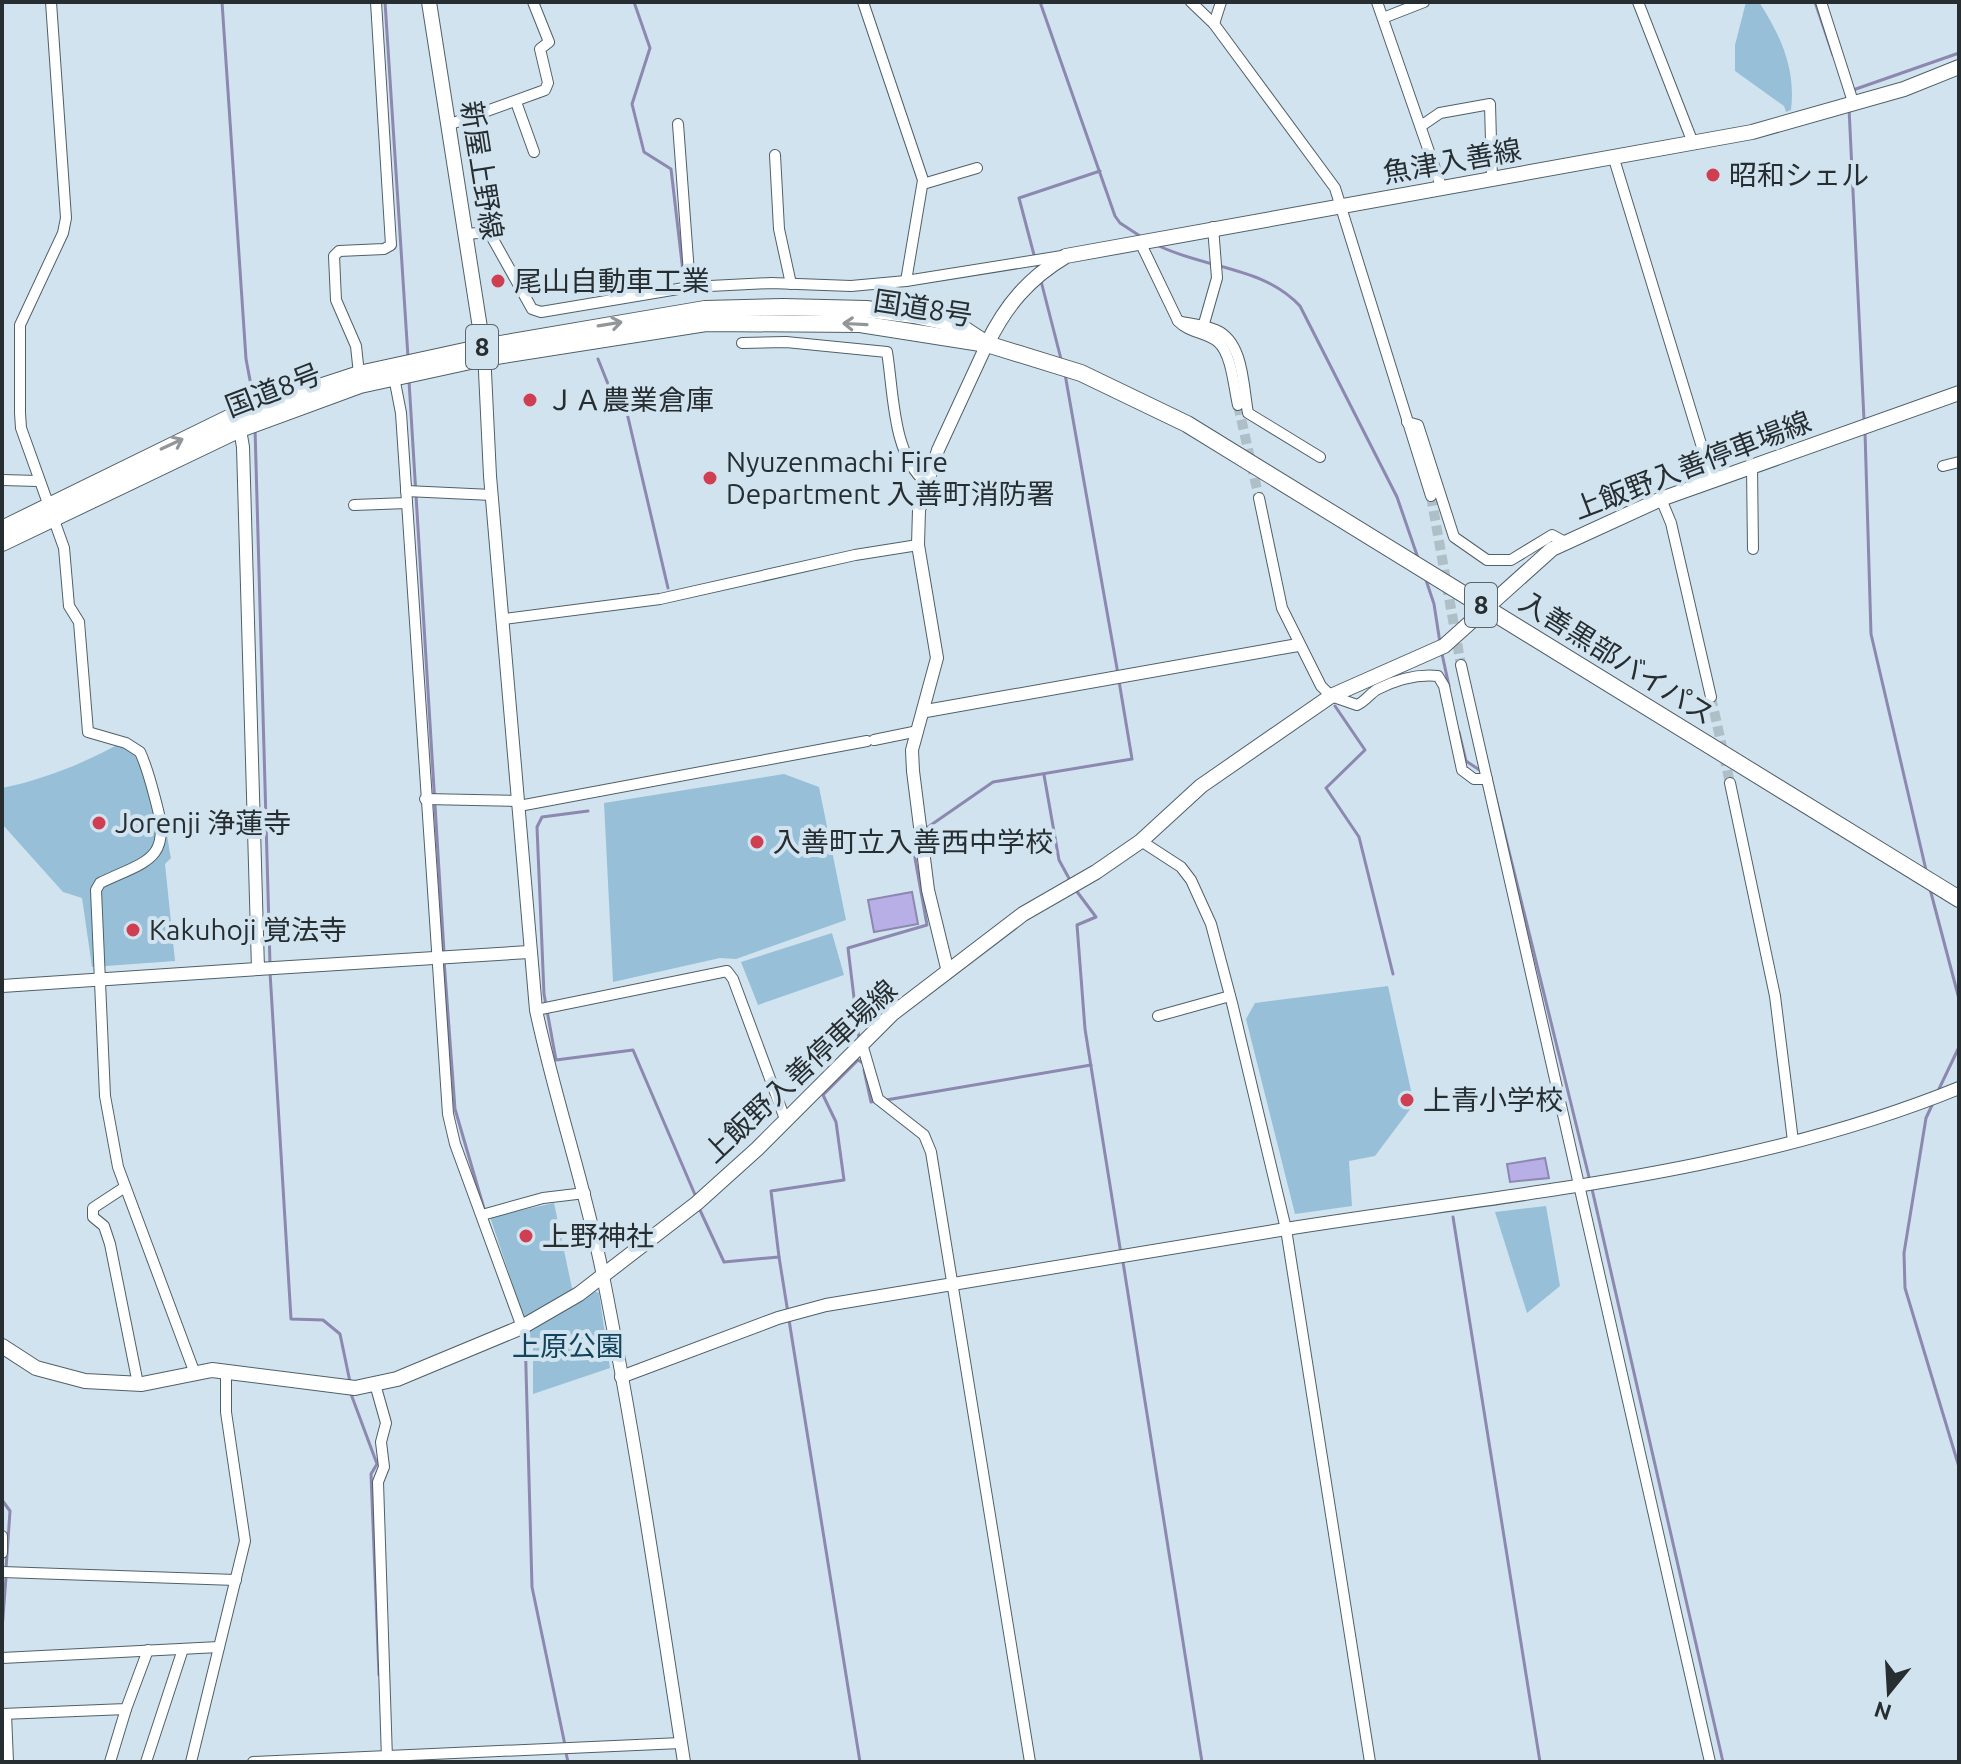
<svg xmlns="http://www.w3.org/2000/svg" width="1961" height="1764" viewBox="0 0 1961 1764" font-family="Ubuntu,'Noto Sans JP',sans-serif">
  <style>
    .green { fill: #97c0d8 }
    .water { fill: #b7afe6; stroke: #8c88b0; stroke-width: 2 }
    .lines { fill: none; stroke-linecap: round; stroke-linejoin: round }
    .stream { stroke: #8c88b0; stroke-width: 3 }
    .minor-tunnel { stroke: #afbfc8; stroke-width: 10; stroke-dasharray: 10 5; stroke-linecap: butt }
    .minor-casing { stroke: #506069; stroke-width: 12 }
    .tertiary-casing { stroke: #506069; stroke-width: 14 }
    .secondary-casing { stroke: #506069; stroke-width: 16 }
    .trunk-casing { stroke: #506069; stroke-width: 18 }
    .minor { stroke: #fff; stroke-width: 10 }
    .tertiary { stroke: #fff; stroke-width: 12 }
    .secondary { stroke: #fff; stroke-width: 14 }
    .trunk { stroke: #fff; stroke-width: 16 }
    .oneway { stroke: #939698 }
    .poi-dot { fill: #d03f51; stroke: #d1e3ee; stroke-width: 3 }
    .labels { text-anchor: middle; stroke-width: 8; stroke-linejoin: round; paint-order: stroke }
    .shield { fill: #d1e3ee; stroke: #5a646a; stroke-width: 2 }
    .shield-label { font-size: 26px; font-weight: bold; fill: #272e32 }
    .street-label { font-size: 28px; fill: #272e32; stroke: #d1e3ee }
    .poi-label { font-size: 28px; fill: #272e32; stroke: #d1e3ee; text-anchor: start }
    .park-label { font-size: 28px; fill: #13445b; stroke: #d1e3ee }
  </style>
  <rect width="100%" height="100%" fill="#d1e3ee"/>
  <g class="green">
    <path d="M1746,2H1759C1781,36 1796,69 1791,110L1786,112L1784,106L1735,71V45Z"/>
    <path d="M126,740C160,761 164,821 171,858L165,864L175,961L92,967L82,898L63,892L3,825L2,788C46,779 87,762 126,740Z"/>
    <polygon points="784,774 819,787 846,920 736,959 720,958 613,982 604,803"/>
    <polygon points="832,933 844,975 758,1005 741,962"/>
    <polygon points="1388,986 1414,1104 1375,1156 1349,1161 1352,1206 1295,1214 1246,1019 1255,1003"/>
    <polygon points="554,1203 573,1293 525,1321 490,1217"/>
    <polygon points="1546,1206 1560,1286 1527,1313 1495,1212"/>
    <polygon points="592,1290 599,1293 610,1368 533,1394 533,1343 527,1330"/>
  </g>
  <g class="water">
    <polygon points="912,892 918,924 874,932 868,900"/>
    <polygon points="1545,1158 1549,1178 1510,1182 1507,1164"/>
  </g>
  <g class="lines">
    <g class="stream">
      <polyline points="222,2 246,359 254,401"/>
      <polyline points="385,2 408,357"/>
      <polyline points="634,2 650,48 632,104 644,152 671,169 684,280"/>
      <polyline points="1040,2 1115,216 1120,223 1140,236"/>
      <polyline points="1815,2 1833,55"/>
      <polyline points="1853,90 1959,53"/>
      <polyline points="1849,108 1864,420"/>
      <path d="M1157,245C1205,269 1263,266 1300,306L1397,497L1418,558"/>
      <polyline points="1038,270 1019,198 1100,171"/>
      <polyline points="1041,281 1061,359"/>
      <polyline points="598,359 612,394 627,413 668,588"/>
      <polyline points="1065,374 1118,674"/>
      <polyline points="409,381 444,952"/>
      <polyline points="255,428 270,964"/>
      <polyline points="1865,432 1871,634 1926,870"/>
      <polyline points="1426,580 1434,604 1440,643"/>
      <polyline points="1442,654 1449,686"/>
      <polyline points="1335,706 1365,750 1326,788 1359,837 1393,974"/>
      <polyline points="1459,732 1466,761 1481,771"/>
      <polyline points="1044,775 1059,860 1071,882"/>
      <polyline points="1491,778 1590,1181"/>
      <polyline points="588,811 542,817 537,827 544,994 556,1060 633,1050 696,1197"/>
      <polyline points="928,827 993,782 1132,759 1119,681"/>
      <polyline points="1075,889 1096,917 1077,925 1085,1029 1121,1254"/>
      <polyline points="1930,889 1959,999"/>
      <polyline points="444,960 455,1109 485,1212"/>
      <polyline points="270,972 291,1319 323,1320 340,1334 350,1382"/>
      <polyline points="859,1039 848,948 927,925 913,847 914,832"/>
      <polyline points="864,1070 871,1102 875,1101"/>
      <polyline points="1938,1091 1959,1047"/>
      <polyline points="886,1100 1091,1065"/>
      <polyline points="1934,1101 1926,1118 1904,1253 1905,1288 1959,1467"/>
      <polyline points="1592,1189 1723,1762"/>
      <polyline points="699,1208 724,1262 779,1257 788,1313"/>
      <polyline points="1453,1217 1540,1762"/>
      <polyline points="779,1257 771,1191 844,1180 836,1122 823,1095 858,1060 863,1063"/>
      <polyline points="1123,1262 1202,1762"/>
      <polyline points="789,1320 860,1762"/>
      <polyline points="525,1333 532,1587 565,1745"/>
      <polyline points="351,1394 377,1464 371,1474 379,1675"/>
      <polyline points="2,1500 10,1511 6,1569"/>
      <polyline points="2,1630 6,1577"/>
      <polyline points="566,1753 568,1762"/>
    </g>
    <g class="minor-tunnel">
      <polyline points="1238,405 1259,498"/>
      <polyline points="1431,496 1461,665"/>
      <polyline points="1711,697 1730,783"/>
    </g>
    <defs>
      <g id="minor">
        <path d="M51,2L66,218L63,233L20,325V413L21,428L64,548L69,606L79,622L88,732L126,743L140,752C148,769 152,787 157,806C172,861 143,862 100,883L96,890L105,1096L118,1167L194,1371"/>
        <polyline points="863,2 923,180 906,281"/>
        <polyline points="1191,2 1214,24 1335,188 1431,496"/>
        <polyline points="1377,2 1442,189"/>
        <polyline points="1638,2 1693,143"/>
        <polyline points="1821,2 1854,105"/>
        <polyline points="1383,18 1424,2"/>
        <polyline points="1214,24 1221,2"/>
        <polyline points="516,102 534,152"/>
        <polyline points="678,124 690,287"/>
        <polyline points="448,125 545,90 548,83 540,49 549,42 533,2"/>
        <polyline points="1421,126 1440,113 1490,104 1492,180"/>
        <polyline points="775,155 779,229 791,284"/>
        <polyline points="1614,159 1712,480"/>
        <polyline points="923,184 977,168"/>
        <polyline points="467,234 489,232 532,309 541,312 690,287 771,283 851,286 906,281 1062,256"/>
        <path d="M1140,242L1178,321C1189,333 1206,332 1218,342C1232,354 1234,389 1238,405"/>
        <path d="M1178,321C1190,324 1204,325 1216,330C1244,342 1243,387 1248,413L1320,457"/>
        <polyline points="1203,327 1217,278 1213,227"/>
        <path d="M742,343L786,342L887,352C894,395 892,453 926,483"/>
        <polyline points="393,372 401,413 448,1114 455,1144 522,1327"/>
        <polyline points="359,374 356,346 336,300 334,256 339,251 384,249 391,245 376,2"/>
        <polyline points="1407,422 1418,425 1454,537 1487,560 1511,560 1552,535 1565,542"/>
        <polyline points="1752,466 1753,549"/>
        <polyline points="1943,466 1959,462"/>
        <polyline points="2,480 38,481"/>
        <polyline points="406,491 492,495"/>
        <path d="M1259,498L1282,608L1321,686L1331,696L1357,705C1366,701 1370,693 1378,689C1396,680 1418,674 1438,676L1444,686L1462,770L1474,779H1487"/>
        <polyline points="1661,499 1671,523 1711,697"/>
        <polyline points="354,505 407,503"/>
        <polyline points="504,619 660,599 855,555 918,545"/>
        <polyline points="1461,665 1710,1762"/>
        <polyline points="874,740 918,731"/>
        <polyline points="1730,783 1775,996 1793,1141"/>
        <polyline points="425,799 518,801"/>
        <polyline points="519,806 867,741"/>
        <polyline points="1141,841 1181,867 1191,880 1211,924 1232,1003 1286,1229 1370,1762"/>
        <polyline points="536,1010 727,971 733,979 785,1119"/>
        <polyline points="1158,1016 1230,996"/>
        <polyline points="862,1044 878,1099 924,1135 931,1152 1030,1762"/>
        <polyline points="125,1187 93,1208 93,1217 104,1226 110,1244 138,1384"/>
        <polyline points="482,1215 543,1198 585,1193"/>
        <polyline points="375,1384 386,1423 381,1442 384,1467 378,1482 387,1759"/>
        <polyline points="2,1536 2,1553"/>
        <polyline points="2,1572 236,1580"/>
        <polyline points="2,1658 219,1647"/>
        <polyline points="2,1714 126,1709 148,1650"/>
        <polyline points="6,1714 8,1762"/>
        <polyline points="110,1762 126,1709"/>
        <polyline points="146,1762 183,1649"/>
        <polyline points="191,1762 245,1541 226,1412 226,1370"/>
        <polyline points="253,1762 681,1743"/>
      </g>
      <g id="tertiary">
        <path d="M484,351L490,476L536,1010C555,1100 585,1185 603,1276C635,1437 659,1600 684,1762"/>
        <polyline points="239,424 243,447 258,969 529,952"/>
        <polyline points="926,711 1298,645"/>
        <polyline points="948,972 928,890 913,771 912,750 937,658 918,545 919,510 938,450 987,344"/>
        <polyline points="2,986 258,969"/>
        <path d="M621,1377L778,1318L826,1305C979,1280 1132,1254 1286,1229C1511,1193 1745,1175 1959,1088"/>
      </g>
      <g id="secondary">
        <polyline points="429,2 483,347"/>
        <path d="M987,344C1006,305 1029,278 1066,256L1752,132L1904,89L1959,67"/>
        <polyline points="2,1346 36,1368 85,1381 142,1384 212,1370 355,1388 397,1379 522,1327 579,1294 697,1203 757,1149 892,1014 1023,914 1096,872 1141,841 1201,786 1331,696 1444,646 1552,549 1661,499 1959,393"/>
      </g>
      <g id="trunk">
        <polyline points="2,529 237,414 359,374 483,347 705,309 783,307 866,309 914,315 956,324 982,341"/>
        <polyline points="2,543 240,429 360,385 484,358 706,323 860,324 987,344 1081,373 1187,424 1959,899"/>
      </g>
    </defs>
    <use href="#minor" class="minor-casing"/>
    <use href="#tertiary" class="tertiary-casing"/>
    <use href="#secondary" class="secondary-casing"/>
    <use href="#trunk" class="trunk-casing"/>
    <use href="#minor" class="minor"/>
    <use href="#tertiary" class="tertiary"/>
    <use href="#secondary" class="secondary"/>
    <use href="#trunk" class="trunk"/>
  </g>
  <defs><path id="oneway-shaft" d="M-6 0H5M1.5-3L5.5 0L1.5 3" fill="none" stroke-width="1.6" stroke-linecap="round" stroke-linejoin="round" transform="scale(2)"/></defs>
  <g class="oneway">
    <use href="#oneway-shaft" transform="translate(610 324) rotate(-9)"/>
    <use href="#oneway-shaft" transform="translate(855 324) rotate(-177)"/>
    <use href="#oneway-shaft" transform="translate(172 444) rotate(-25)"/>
  </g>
  <g class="poi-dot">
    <circle cx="1713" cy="175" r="8"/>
    <circle cx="498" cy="281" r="8"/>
    <circle cx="530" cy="400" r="8"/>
    <circle cx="710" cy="478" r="8"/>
    <circle cx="99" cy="823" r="8"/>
    <circle cx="757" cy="842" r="8"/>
    <circle cx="133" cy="930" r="8"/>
    <circle cx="1407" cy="1100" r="8"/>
    <circle cx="526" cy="1236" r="8"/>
  </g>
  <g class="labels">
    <g class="shield">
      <rect x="466" y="325" width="32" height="44" rx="6"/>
      <rect x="1465" y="583" width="32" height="44" rx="6"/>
    </g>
    <g class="shield-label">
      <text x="482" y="356">8</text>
      <text x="1481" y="614">8</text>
    </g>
    <g class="street-label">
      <text transform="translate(1452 161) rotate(-10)" y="10">魚津入善線</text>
      <text transform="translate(482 170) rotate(81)" y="10">新屋上野線</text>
      <text transform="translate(923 308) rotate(9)" y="10">国道8号</text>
      <text transform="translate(273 390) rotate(-21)" y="10">国道8号</text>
      <text transform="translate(1692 465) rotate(-21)" y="10">上飯野入善停車場線</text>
      <text transform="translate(1617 658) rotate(32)" y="10">入善黒部バイパス</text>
      <text transform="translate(800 1071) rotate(-43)" y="10">上飯野入善停車場線</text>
    </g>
    <g class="poi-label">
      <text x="1729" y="185">昭和シェル</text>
      <text x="514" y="291">尾山自動車工業</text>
      <text x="546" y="410">ＪＡ農業倉庫</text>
      <text x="726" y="472">Nyuzenmachi Fire<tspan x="726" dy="32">Department 入善町消防署</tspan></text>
      <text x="115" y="833">Jorenji 浄蓮寺</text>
      <text x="773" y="852">入善町立入善西中学校</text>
      <text x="149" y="940">Kakuhoji 覚法寺</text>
      <text x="1423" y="1110">上青小学校</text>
      <text x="542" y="1246">上野神社</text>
    </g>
    <g class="park-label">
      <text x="568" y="1356">上原公園</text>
    </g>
  </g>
  <rect width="1961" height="1764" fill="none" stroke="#272e32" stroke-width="8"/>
  <g transform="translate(1889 1692) rotate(198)" stroke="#d1e3ee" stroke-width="6" paint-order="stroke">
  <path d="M0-6L14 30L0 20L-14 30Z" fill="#272e32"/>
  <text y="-12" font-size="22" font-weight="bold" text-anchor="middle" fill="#272e32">N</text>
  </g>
</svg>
